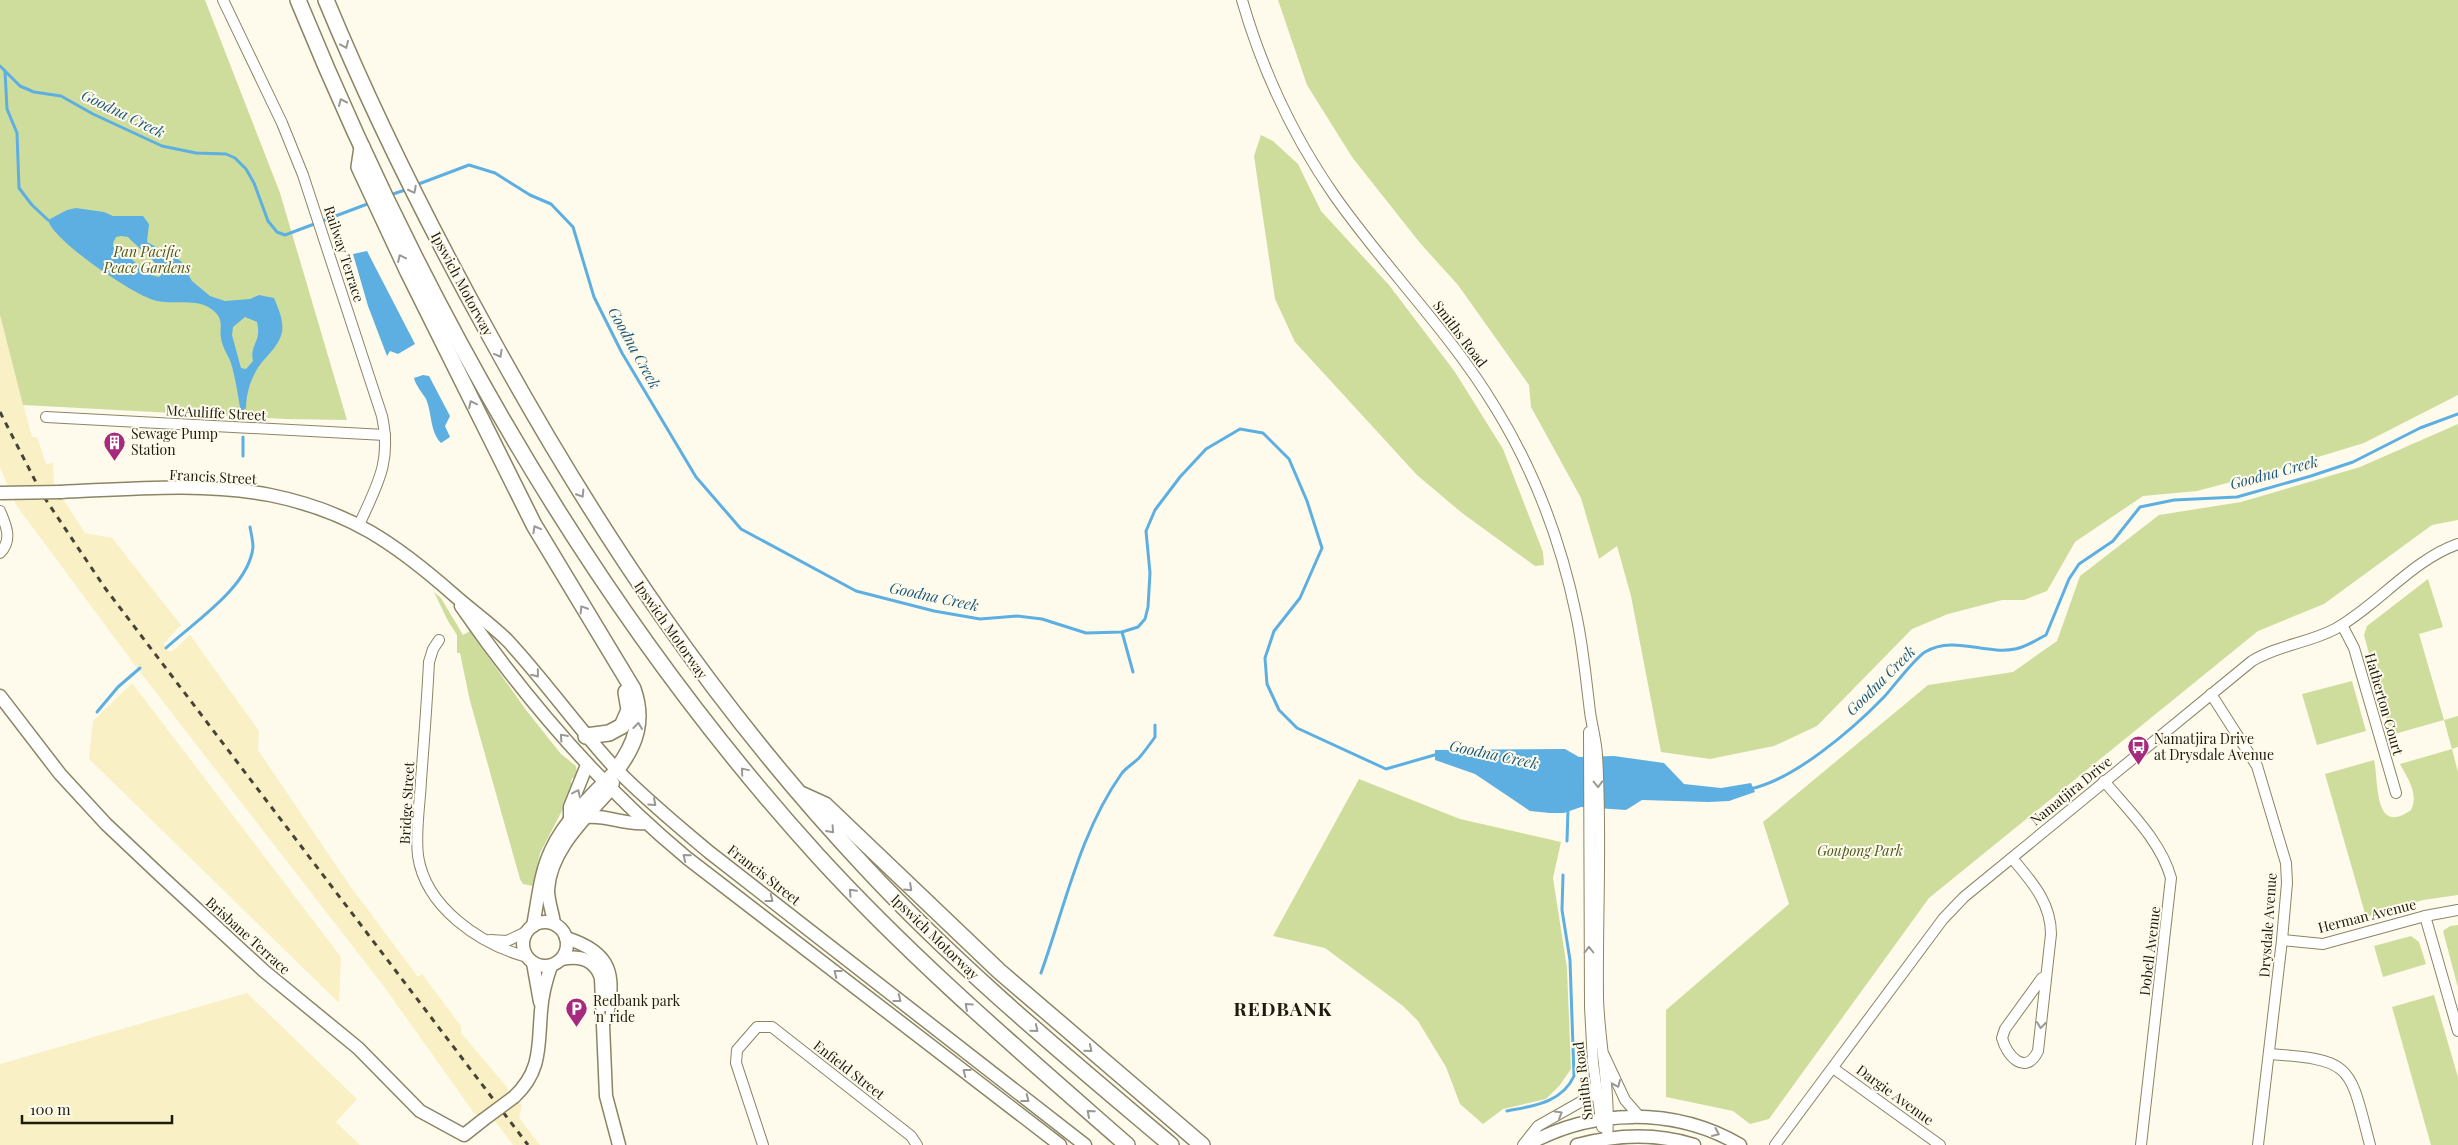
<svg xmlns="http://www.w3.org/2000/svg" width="2458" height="1145" viewBox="0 0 2458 1145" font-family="'Playfair Display',serif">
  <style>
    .built { fill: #faf0c5 }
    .green { fill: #cfdd9c }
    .water { fill: #5dafe2; fill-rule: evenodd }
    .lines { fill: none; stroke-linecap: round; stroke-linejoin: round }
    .stream { stroke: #5dafe2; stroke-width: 3 }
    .minor-casing { stroke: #8c8565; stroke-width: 12 }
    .major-casing { stroke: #8c8565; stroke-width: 15 }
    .highway-casing { stroke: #8c8565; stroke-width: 18 }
    .minor { stroke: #fff; stroke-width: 10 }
    .major { stroke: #fff; stroke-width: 12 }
    .highway { stroke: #fff; stroke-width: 15 }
    .rail { stroke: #474437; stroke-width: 3; stroke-dasharray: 6 6; stroke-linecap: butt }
    .major-bridge-casing { stroke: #8c8565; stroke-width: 15; stroke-linecap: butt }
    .major-bridge { stroke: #fff; stroke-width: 12 }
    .oneway { stroke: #999893 }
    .labels { text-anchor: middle; stroke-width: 4; stroke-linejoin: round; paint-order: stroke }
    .park-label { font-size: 14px; font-style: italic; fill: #4d581c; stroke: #fefbed }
    .street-label { font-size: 14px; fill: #1d1a0e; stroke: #fefbed }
    .poi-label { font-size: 14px; fill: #1d1a0e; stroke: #fefbed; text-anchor: start }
    .water-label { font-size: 15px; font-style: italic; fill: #185779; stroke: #fefbed }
    .district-label { font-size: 19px; font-weight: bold; letter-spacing: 1px; fill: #1d1a0e; stroke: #fefbed }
  </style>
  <rect width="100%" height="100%" fill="#fefbed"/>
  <g class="built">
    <polygon points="0,315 32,437 37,437 46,464 53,463 54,484 65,502 85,533 112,538 181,625 164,643 167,651 173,651 190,635 259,731 258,750 348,883 418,977 422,974 461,1026 461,1033 507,1087 509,1093 517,1102 522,1105 519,1118 540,1145 513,1145 494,1120 487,1125 474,1113 385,988 140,672 16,505 0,467"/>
    <polygon points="132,683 341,957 339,1003 89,759 93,721"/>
    <polygon points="247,993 357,1099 336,1122 360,1145 0,1145 0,1064"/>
  </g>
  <g class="green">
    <polygon points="0,0 205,0 280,193 347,420 285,419 23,405 0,315"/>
    <polygon points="1278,0 2458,0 2458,395 2364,443 2269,472 2197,491 2143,496 2075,542 2047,591 2024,600 2002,600 1948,614 1912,629 1817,726 1774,746 1710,759 1661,752 1631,596 1617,546 1599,559 1581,498 1531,407 1529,385 1458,285 1420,243 1352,157 1307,85"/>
    <polygon points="1261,135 1273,141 1298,164 1321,211 1389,285 1455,372 1503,449 1543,552 1544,565 1535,566 1462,513 1417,475 1295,342 1275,299 1254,156"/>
    <polygon points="2458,424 2458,520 2432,525 2324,604 2258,631 1929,898 1769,1119 1750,1124 1733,1111 1666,1097 1666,1010 1789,904 1763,822 1928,685 2013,672 2057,641 2080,576 2159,515 2241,502 2360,467"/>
    <path d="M2428,579L2443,627L2419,634L2444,720L2458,716V747L2452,749L2458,772V895L2423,900L2366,917L2325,774L2374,760C2379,781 2373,837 2411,810C2419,794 2408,779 2400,764L2452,749L2444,720L2391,735L2364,635L2367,626Z"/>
    <polygon points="434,592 441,598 463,635 470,631 526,710 561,754 576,766 578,779 572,778 571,783 576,784 540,853 533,886 523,884 520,879 470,701 460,653 457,653 457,635 448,621"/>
    <polygon points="2352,681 2366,731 2317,745 2302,694"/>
    <polygon points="1359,779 1460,819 1561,842 1553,878 1567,968 1571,1069 1560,1085 1546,1099 1503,1109 1483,1124 1460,1104 1446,1067 1418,1021 1403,1006 1325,948 1273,936"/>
    <polygon points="2458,925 2458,988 2443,931 2450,926"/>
    <polygon points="2411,936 2419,942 2426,964 2383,977 2374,946"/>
    <polygon points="2434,995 2458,1077 2458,1145 2431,1145 2392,1007"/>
  </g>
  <g class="water">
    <path d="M76,208L104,212L113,216H143L149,224L147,242L181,261L192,281L210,296L225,301L250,299L259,295L274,298C278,308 284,320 282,332C280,343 270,353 263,361C252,374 246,392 246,409L240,408C238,394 235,377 231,363C228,355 222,347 221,338C219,329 224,322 216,313C201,297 177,305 157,301C136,297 53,241 48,220L67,210ZM121,236L128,237C135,245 162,266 162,274L159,277L151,275L130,258H125L116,254L113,243L116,237ZM245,317L257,322C262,342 249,345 253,361L246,369L241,368L232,335L233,327Z"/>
    <polygon points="367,251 415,344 398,354 390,351 387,356 368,306 353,254"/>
    <path d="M423,375L429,376L450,416L445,426L450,437L441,443C430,432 432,413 426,399C422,392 416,386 414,378Z"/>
    <polygon points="1565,749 1579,757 1614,756 1664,763 1684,784 1721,788 1751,783 1755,792 1729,801 1709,802 1642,800 1626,810 1581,807 1564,813 1550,813 1530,811 1475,774 1435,760 1435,750"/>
  </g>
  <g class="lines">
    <g class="stream">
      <polyline points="0,66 20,86 34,92 61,96 93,114 162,146 196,153 226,154 235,158 246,169 254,183 268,221 277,232 285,235 370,203"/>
      <polyline points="5,71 7,109 17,133 19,188 32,205 48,220"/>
      <polyline points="416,185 469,165 495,173 530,195 551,204 573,227 594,297 622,353 696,477 741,529 856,591 934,611 980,619 1017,616 1042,619 1086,633 1122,632 1138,627 1145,619 1148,607 1150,573 1146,531 1155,510 1180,477 1206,449 1240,429 1263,433 1289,459 1307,501 1322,548 1300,598 1274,631 1265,658 1267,684 1279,710 1297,728 1386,769 1438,754"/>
      <polyline points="390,195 408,189"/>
      <polyline points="242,405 243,419"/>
      <polyline points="243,437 243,456"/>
      <polyline points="1122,632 1133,672"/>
      <path d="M166,648C194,622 249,587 253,547C253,541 251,533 250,527"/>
      <polyline points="97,712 118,687 140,668"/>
      <path d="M1750,789C1794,780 1853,729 1884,697C1894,686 1914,659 1925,652C1954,635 1985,655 2015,649C2026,647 2036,640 2046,635L2069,579L2079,564L2113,541L2140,507L2174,500L2237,497L2311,476L2353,462L2420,428L2458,414"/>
      <polyline points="1567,841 1568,809"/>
      <path d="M1041,973C1065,906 1080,832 1122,773C1127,767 1134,763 1139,758C1145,751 1150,744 1155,737V725"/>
      <path d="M1507,1111C1532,1106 1562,1103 1574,1076L1570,960L1562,910L1563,875"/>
    </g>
    <defs>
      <g id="minor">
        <path d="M223,0L282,123L303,175L382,416C392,462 377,485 359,525"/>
        <path d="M1242,0C1262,69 1293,136 1334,195C1385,268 1449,331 1495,407C1534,470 1561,542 1576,614C1583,646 1586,679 1590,712C1592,726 1596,740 1597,755C1602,835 1597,916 1598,997C1599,1043 1611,1092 1607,1138"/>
        <polyline points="46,417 385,435"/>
        <path d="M0,511C6,525 13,540 0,553"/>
        <polyline points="2342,625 2354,648 2396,793"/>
        <path d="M439,640L433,649L429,662C427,702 424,741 421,780C420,805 415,831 418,856C426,908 480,944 527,957"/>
        <polyline points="2211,694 2257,766 2286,863 2287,883 2282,940 2258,1145"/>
        <polyline points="1589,732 1590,1007 1593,1063 1602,1127"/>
        <path d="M2104,781C2128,810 2161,841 2171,878L2141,1145"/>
        <path d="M2012,858C2031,881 2051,902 2051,934L2038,1051C2026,1076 2007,1057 2002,1038L2005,1029L2042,978L2046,976"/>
        <polyline points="2425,916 2458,1031"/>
        <polyline points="490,940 507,941 526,932"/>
        <polyline points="2282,940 2323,944 2425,916 2458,910"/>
        <path d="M2269,1054C2354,1060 2349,1065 2370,1145"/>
        <polyline points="1604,1055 1625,1100 1639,1116"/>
        <polyline points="1833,1068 1940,1145"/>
        <polyline points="763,1145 736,1063 737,1050 757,1027 772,1027 911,1136 917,1145"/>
        <polyline points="1523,1145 1538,1126 1591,1096 1595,1086"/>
        <path d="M1775,1145L1943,919L1964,897L2252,661C2278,645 2309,643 2335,629C2377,606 2412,560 2458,544"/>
      </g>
      <g id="major">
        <path d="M61,492C129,489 202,482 270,495C349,511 395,543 454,595C472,611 491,624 508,641C546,682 577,727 615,768C644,798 677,825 709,852L1085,1145"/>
        <path d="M461,606C526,700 599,785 687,858L1060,1145"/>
        <polyline points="0,696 60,774 106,824 161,876 264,971 358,1048 420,1111 464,1135 483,1120"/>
        <path d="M586,817C610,815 622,825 646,823"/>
        <polyline points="570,821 570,807 587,765"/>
        <circle cx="545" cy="944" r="22"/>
        <path d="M554,924C553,913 548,902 548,890C550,850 586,818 610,790L613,783"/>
        <path d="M533,926C538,900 540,873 551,850C565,820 593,793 617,769"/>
        <path d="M566,938C611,952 617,975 606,1019"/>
        <path d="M562,959C580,955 595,959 601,978L606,1096L619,1145"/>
        <polyline points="533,963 540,1002"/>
        <path d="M514,1097C542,1071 538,1046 541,1011C542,996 546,980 551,966"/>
        <path d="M1527,1145C1592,1108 1675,1107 1740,1145"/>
        <path d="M1577,1145C1615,1135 1656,1133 1694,1145"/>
      </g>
      <g id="highway">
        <path d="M298,0C425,310 592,607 818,856C913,960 1021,1052 1127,1145"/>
        <path d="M326,0C374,116 430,228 491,338C597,531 714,706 866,868C960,969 1066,1056 1171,1145"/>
        <path d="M362,147L359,167L408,272L534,525L633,689C644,720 636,744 617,769"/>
        <polyline points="586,736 609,733 622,726 629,710 626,692"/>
        <polyline points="803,795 825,805 999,971 1202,1145"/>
      </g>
    </defs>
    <use href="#minor" class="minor-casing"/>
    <use href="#major" class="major-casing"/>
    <use href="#highway" class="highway-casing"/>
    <use href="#minor" class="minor"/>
    <use href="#major" class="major"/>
    <use href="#highway" class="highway"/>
    <polyline class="rail" points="0,412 42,494 105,588 528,1145"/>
    <defs>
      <g id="major-bridge">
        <polyline points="0,493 61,492"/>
        <polyline points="483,1120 514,1097"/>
      </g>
    </defs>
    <use href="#major-bridge" class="major-bridge-casing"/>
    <use href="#major-bridge" class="major-bridge"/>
  </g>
  <defs><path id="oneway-chevron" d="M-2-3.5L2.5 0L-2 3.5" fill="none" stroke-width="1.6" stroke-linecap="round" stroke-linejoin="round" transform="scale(1.25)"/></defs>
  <g class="oneway">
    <use href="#oneway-chevron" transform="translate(345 45) rotate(67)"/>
    <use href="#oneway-chevron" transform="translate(342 102) rotate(-114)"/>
    <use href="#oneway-chevron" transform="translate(413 190) rotate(63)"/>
    <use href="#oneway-chevron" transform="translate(401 258) rotate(-115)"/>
    <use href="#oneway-chevron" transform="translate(499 354) rotate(61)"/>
    <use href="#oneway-chevron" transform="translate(472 404) rotate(-116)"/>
    <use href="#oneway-chevron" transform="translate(581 494) rotate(58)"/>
    <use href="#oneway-chevron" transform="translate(536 529) rotate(-119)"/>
    <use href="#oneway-chevron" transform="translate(583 609) rotate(-122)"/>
    <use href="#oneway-chevron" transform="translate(536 674) rotate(51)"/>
    <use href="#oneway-chevron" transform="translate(638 726) rotate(-83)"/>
    <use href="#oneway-chevron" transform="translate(563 737) rotate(-131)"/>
    <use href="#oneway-chevron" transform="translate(744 771) rotate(-130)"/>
    <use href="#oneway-chevron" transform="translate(1598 784) rotate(88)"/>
    <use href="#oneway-chevron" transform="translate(577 793) rotate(-64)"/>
    <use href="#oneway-chevron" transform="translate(653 803) rotate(42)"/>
    <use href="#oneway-chevron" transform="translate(831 830) rotate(48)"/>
    <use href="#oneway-chevron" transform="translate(686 857) rotate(-141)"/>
    <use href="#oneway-chevron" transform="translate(909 888) rotate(43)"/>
    <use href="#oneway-chevron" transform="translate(852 892) rotate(-134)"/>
    <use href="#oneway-chevron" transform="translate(770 899) rotate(38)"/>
    <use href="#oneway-chevron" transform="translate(1589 950) rotate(-90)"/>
    <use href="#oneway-chevron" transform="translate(837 973) rotate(-142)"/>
    <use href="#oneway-chevron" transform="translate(898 999) rotate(38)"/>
    <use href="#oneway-chevron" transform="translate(968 1006) rotate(-138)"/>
    <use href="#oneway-chevron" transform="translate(2041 1025) rotate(96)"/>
    <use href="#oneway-chevron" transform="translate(1035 1029) rotate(40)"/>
    <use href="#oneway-chevron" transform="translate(1089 1049) rotate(40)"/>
    <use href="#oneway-chevron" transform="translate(966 1072) rotate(-143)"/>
    <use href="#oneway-chevron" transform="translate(1617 1084) rotate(66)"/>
    <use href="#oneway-chevron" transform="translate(1026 1099) rotate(38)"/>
    <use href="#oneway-chevron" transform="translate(1090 1113) rotate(-139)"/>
    <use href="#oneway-chevron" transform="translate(1559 1114) rotate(-30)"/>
    <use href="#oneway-chevron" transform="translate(1716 1133) rotate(24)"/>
  </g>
  <defs>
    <symbol id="building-pin" viewBox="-11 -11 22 30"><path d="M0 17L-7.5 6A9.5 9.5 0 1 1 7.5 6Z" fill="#a62a7d" stroke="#fefbed"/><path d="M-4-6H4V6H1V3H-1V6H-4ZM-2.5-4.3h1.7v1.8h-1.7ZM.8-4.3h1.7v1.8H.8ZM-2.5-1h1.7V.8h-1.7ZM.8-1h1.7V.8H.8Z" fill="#fff"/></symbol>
    <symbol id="bus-pin" viewBox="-11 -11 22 30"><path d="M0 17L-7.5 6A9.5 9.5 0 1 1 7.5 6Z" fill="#a62a7d" stroke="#fefbed"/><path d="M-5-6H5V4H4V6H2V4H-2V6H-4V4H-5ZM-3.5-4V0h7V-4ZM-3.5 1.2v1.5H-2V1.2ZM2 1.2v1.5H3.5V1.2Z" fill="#fff"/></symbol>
    <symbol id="parking-pin" viewBox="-11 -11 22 30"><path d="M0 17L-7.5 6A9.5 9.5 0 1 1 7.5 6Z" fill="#a62a7d" stroke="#fefbed"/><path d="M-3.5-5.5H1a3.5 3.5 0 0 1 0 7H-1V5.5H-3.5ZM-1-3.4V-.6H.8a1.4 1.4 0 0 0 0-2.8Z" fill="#fff"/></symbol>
  </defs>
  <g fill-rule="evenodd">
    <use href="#building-pin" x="102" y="430" width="25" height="34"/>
    <use href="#bus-pin" x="2126" y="734" width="25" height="34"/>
    <use href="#parking-pin" x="564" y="996" width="25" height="34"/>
  </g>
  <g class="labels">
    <g class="park-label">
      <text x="147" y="257">Pan Pacific<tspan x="147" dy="16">Peace Gardens</tspan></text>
      <text x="1860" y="856">Goupong Park</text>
    </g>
    <g class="street-label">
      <text transform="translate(344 254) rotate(72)" y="5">Railway Terrace</text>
      <text transform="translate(462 284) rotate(62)" y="5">Ipswich Motorway</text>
      <text transform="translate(1460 334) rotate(53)" y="5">Smiths Road</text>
      <text transform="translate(216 413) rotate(3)" y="5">McAuliffe Street</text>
      <text transform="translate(213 477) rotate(3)" y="5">Francis Street</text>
      <text transform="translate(671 630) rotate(55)" y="5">Ipswich Motorway</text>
      <text transform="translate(2384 704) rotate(74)" y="5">Hatherton Court</text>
      <text transform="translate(2071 791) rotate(-39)" y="5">Namatjira Drive</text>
      <text transform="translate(407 803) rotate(-87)" y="5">Bridge Street</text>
      <text transform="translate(764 875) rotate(38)" y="5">Francis Street</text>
      <text transform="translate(2367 916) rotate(-14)" y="5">Herman Avenue</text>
      <text transform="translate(2268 925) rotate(-86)" y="5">Drysdale Avenue</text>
      <text transform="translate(248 936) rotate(42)" y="5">Brisbane Terrace</text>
      <text transform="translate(935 937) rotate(44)" y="5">Ipswich Motorway</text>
      <text transform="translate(2150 951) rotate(-83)" y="5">Dobell Avenue</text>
      <text transform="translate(849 1070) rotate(38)" y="5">Enfield Street</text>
      <text transform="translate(1583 1081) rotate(-97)" y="5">Smiths Road</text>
      <text transform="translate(1895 1095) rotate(36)" y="5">Dargie Avenue</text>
    </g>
    <g class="poi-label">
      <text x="131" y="439">Sewage Pump<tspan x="131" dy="16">Station</tspan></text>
      <text x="2154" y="744">Namatjira Drive<tspan x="2154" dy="16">at Drysdale Avenue</tspan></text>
      <text x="593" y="1006">Redbank park<tspan x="593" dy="16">'n' ride</tspan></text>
    </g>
    <g class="water-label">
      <text transform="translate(123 114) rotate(26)" y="5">Goodna Creek</text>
      <text transform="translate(634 348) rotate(61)" y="5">Goodna Creek</text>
      <text transform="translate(2274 473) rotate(-15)" y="5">Goodna Creek</text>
      <text transform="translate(934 597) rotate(12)" y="5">Goodna Creek</text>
      <text transform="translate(1881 681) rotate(-45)" y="5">Goodna Creek</text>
      <text transform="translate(1494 755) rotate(12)" y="5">Goodna Creek</text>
    </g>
    <g class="district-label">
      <text x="1283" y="1016">REDBANK</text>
    </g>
  </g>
  <path d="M22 1115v8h150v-8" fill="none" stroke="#1d1a0e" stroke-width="2.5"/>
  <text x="30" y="1115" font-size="15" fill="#1d1a0e" stroke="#fefbed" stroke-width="4" paint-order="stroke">100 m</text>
</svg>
